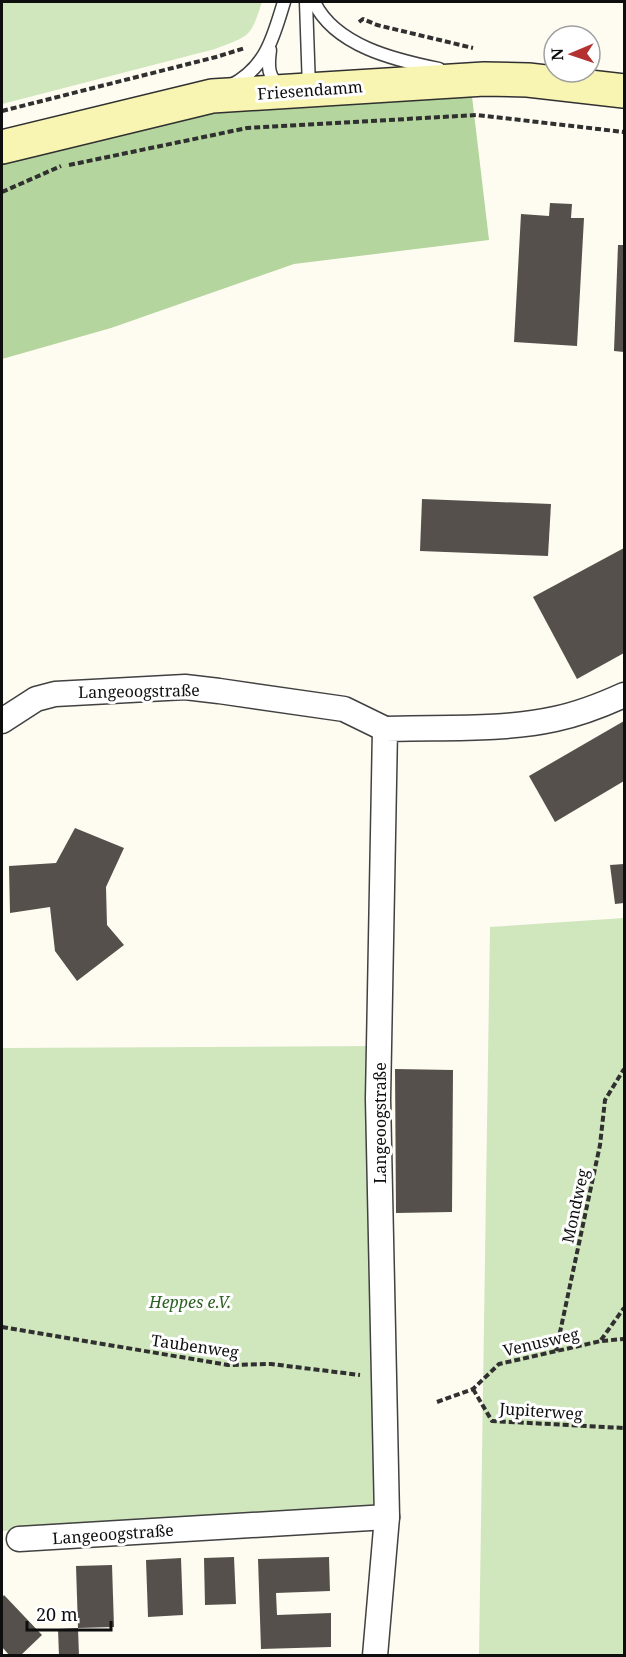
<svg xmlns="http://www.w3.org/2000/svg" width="626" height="1657" viewBox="0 0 626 1657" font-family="'Noto Serif',serif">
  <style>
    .green { fill: #d0e6bd }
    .forest { fill: #b4d59d }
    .building { fill: #56504c }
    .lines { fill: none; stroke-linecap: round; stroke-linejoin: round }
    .lane-casing { stroke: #414141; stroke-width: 15 }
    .street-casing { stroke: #414141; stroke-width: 27 }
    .secondary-casing { stroke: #303030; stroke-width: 36 }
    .path { stroke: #303030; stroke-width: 4; stroke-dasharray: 6 3; stroke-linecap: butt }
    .lane { stroke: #fff; stroke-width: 12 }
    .street { stroke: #fff; stroke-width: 24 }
    .secondary { stroke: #f8f4b1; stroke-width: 33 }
    .labels { text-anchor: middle; stroke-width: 6; stroke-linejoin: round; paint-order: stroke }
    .street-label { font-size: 16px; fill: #0e0e0e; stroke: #fff }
    .park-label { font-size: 16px; font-style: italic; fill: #2d6124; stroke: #fff }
  </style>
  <rect width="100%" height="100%" fill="#fefcf1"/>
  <g class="green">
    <path d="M2,2H262C250,38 251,35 215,49L2,104Z"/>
    <polygon points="624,918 624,1655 479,1655 490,927"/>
    <polygon points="374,1046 379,1506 2,1531 2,1048"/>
  </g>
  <polygon class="forest" points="471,88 489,240 294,264 111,328 2,359 2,159 214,107"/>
  <g class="building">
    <polygon points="550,203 572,204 571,218 584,218 577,346 514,342 521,214 549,216"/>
    <polygon points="618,245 624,245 624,352 614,351"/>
    <polygon points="422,499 551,504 548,556 420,551"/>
    <polygon points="624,548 624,653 577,679 533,597"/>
    <polygon points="624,721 624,781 555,822 529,776"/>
    <polygon points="75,828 124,848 106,887 107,925 124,945 77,981 55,951 50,907 10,913 9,866 56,863"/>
    <polygon points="624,864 624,903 615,904 610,865"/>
    <polygon points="395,1069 453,1070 452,1212 396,1213"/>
    <polygon points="234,1557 236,1604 205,1605 204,1558"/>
    <polygon points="329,1557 330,1591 276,1593 277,1615 331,1613 331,1647 261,1649 258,1559"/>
    <polygon points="181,1558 183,1615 148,1617 146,1560"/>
    <polygon points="112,1565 114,1627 78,1628 76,1566"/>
    <polygon points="4,1595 42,1635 20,1656 10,1656 2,1647 2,1598"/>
    <polygon points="78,1628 79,1656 59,1656 58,1629"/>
  </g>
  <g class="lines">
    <defs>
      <g id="lane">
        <polyline points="306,2 309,88"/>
        <path d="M314,2C335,46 395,60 439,69"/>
        <path d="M270,50C268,65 267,79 282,87"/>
        <path d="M230,86C267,67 273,37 284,2"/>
      </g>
      <g id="street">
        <polyline points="2,721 36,699 55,694 185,687 219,691 344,709 385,729"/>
        <polyline points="19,1539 387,1517"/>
        <path d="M375,1656L387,1517L378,1099L385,729C441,727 500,731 555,719C579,714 602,705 624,695"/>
      </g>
      <polyline id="secondary" points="2,147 212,96 484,79 528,80 624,91"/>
    </defs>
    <use href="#lane" class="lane-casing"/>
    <use href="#street" class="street-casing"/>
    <use href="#secondary" class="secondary-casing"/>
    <g class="path">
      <polyline points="359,22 363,19 377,25 473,48"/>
      <polyline points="2,111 216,57 245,48"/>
      <polyline points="69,165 247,128 477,115 624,132"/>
      <polyline points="2,192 61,166"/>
      <polyline points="2,1327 228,1365 271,1364 360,1375"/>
      <polyline points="601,1340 624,1308"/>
      <polyline points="556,1351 600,1145 605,1100 624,1069"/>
      <polyline points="473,1389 492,1421 624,1428"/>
      <polyline points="437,1402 473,1389 499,1364 601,1341 624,1339"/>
    </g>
    <use href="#lane" class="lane"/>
    <use href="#street" class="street"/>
    <use href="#secondary" class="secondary"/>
  </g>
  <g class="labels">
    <g class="street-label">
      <text transform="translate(310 90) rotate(-4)" y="6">Friesendamm</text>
      <text transform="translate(139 691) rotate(-1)" y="6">Langeoogstraße</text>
      <text transform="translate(380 1123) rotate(-90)" y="6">Langeoogstraße</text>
      <text transform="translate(575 1206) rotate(-78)" y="6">Mondweg</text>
      <text transform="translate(541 1342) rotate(-13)" y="6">Venusweg</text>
      <text transform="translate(195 1346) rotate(8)" y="6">Taubenweg</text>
      <text transform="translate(541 1411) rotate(4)" y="6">Jupiterweg</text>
      <text transform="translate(113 1534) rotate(-4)" y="6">Langeoogstraße</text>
    </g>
    <g class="park-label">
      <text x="190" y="1308">Heppes e.V.</text>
    </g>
  </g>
  <rect width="626" height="1657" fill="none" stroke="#0e0e0e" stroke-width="6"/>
  <g transform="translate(572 54) rotate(268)"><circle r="28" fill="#ffffff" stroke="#9f9f9f" stroke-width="1.5"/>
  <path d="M0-4.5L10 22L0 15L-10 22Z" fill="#b33231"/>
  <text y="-9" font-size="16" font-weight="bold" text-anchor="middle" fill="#0e0e0e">N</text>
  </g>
  <path d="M27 1621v9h84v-9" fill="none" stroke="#0e0e0e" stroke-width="3"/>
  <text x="36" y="1621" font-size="18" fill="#0e0e0e" stroke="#ffffff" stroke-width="4.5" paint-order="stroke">20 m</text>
</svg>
